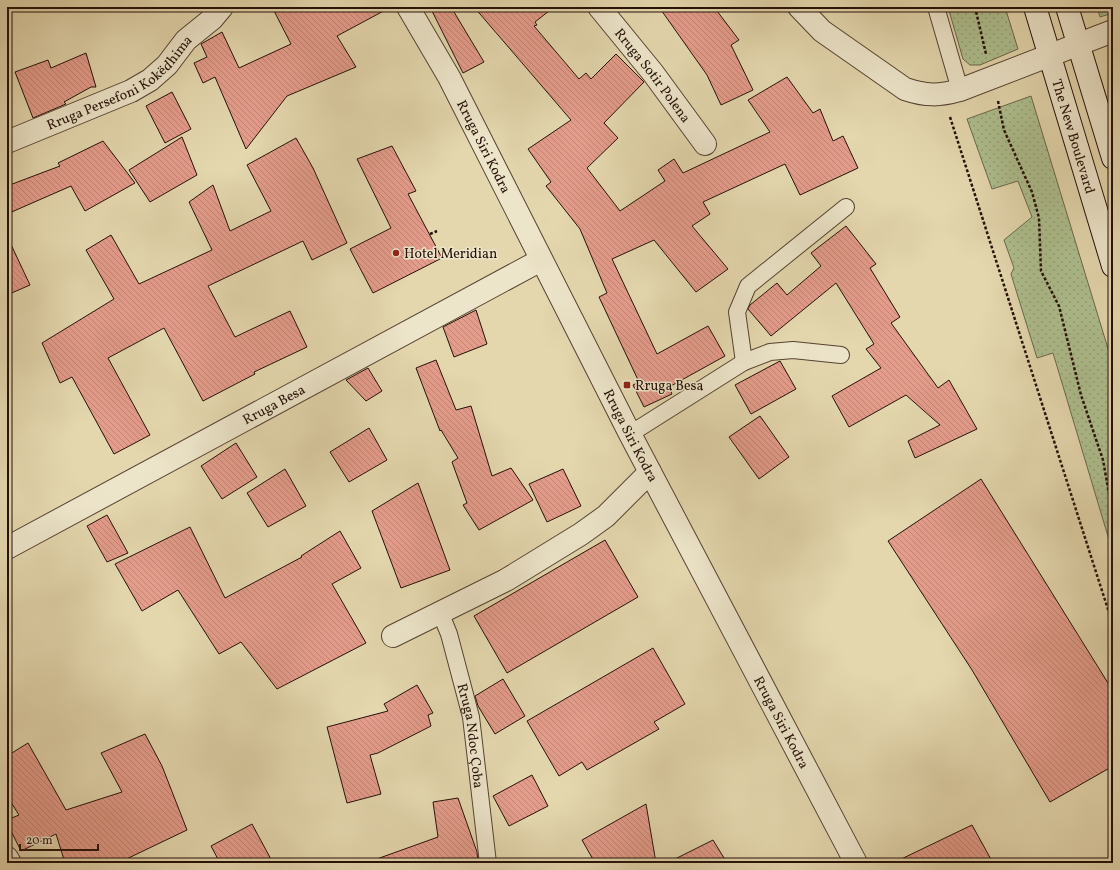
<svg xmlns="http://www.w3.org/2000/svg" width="1120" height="870" viewBox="0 0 1120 870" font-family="Vollkorn,serif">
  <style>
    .park { fill: url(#park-dots); stroke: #6a684c }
    .building { fill: url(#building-back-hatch); stroke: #251008 }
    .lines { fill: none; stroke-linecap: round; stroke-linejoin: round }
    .service-casing { stroke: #554232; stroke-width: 18 }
    .minor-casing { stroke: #554232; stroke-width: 24 }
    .tertiary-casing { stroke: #554232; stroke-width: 24 }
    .secondary-casing { stroke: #251008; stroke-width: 24 }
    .path { stroke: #251008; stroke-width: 2.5; stroke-dasharray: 3 2; stroke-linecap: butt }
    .service { stroke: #ede5ca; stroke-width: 16 }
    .minor { stroke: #ede5ca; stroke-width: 22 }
    .tertiary { stroke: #ede5ca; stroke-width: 22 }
    .secondary { stroke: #ede5ca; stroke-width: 22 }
    .poi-dot { fill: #8f2418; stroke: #ede5ca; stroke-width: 1.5 }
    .labels { text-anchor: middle; stroke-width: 3; stroke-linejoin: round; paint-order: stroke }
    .street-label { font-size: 14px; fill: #251008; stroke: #ede5ca }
    .poi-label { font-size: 14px; fill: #251008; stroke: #ede5ca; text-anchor: start }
  </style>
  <defs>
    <pattern id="park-dots" width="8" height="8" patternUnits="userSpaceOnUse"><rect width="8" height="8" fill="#aebf8f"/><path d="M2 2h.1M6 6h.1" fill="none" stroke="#96a37a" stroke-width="1.8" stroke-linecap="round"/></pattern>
    <pattern id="building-back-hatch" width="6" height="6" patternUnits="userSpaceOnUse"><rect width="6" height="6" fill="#e49c8b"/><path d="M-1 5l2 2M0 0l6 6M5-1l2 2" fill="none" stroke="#c38576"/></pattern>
  </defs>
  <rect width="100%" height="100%" fill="#e4d7ae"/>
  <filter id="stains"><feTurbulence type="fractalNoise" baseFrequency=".005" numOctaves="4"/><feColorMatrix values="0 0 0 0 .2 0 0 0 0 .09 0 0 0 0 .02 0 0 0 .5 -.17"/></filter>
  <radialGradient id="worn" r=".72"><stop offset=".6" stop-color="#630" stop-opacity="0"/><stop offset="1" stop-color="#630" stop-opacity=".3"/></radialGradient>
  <g class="park">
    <polygon points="948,7 1005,7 1018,49 980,65 970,65 963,59"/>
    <polygon points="1097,7 1113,7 1113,13 1100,17"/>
    <polygon points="1031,96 1113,365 1113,553 1053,353 1037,358 1011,274 1014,268 1004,240 1032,217 1018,181 992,189 967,119"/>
  </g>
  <g class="building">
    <polygon points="272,7 391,7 337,36 356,67 287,96 246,149 215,77 203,83 194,63 207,57 201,44 222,32 239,68 291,44"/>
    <polygon points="430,7 451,7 484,62 463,73"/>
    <polygon points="474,7 554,7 535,22 537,25 534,26 579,79 586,73 591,79 616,54 644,82 604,123 618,138 587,168 620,211 665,181 658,170 674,159 683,173 770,132 748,100 787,77 813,113 820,109 833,141 843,136 858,168 800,195 785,164 703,202 710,214 692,226 728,269 696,292 654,240 612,259 657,354 708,326 725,356 669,387 672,394 644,407 633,385 639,382 599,297 607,293 580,229 546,186 551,182 528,149 571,120"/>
    <polygon points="659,7 714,7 739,40 731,45 753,90 721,105 707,75"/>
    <polygon points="86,53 96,87 91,87 64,102 66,104 33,118 15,72 48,60 51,68"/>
    <polygon points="172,92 191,129 165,143 146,106"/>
    <polygon points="182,137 197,175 150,202 129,170"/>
    <polygon points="296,138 313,168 347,243 312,260 303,241 208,286 235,337 290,311 307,347 254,372 255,374 203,401 164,328 108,358 150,435 114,454 72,377 60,383 42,343 114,299 86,250 111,235 139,284 212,250 189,202 213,185 230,231 271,211 247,165"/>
    <polygon points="103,141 135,183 85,211 71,186 7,214 7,186 60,166 58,163"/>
    <polygon points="392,146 416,191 408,194 442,258 373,293 350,249 391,228 357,159"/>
    <polygon points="846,226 876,264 870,268 900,317 891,323 938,388 949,380 977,429 915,458 908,441 940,425 906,395 849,427 832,396 881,368 866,349 874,344 836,283 771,336 748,309 750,305 777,283 787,295 821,266 811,253"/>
    <polygon points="7,236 30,285 7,295"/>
    <polygon points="476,310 487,344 454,357 443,327"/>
    <polygon points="436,360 456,410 471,406 492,476 511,468 533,500 479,530 463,505 467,503 452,462 458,458 441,430 440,431 416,368"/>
    <polygon points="780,361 796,389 751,414 735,385"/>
    <polygon points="368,368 382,391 366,401 346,380"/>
    <polygon points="760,416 789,457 759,479 729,437"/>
    <polygon points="369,428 387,460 349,482 330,452"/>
    <polygon points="236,443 257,477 222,499 201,466"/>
    <polygon points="285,469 306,506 268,527 247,493"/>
    <polygon points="563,469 581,506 547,522 529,484"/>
    <polygon points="981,479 1108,683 1113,698 1113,766 1050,802 972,670 888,541"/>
    <polygon points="418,483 450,570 401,588 372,511"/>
    <polygon points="107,515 128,553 107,562 87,526"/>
    <polygon points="190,527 225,598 302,557 301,556 340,531 361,568 332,584 366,643 277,689 241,642 219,654 178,590 142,611 115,564"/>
    <polygon points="605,540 638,597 507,673 474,616"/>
    <polygon points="653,648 685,704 654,722 659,729 587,770 582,762 559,776 527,721"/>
    <polygon points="503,679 525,716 495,734 478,706 475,696"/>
    <polygon points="417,685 433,713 428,715 431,726 378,753 370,755 381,794 347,803 327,727 388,711 384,704"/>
    <polygon points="145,734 162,766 187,830 118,863 65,863 56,834 21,851 7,823 7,820 19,815 7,796 7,756 28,743 66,810 122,792 101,753"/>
    <polygon points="532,775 548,806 509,826 493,796"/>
    <polygon points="458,798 477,852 478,863 374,863 374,860 438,837 433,802"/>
    <polygon points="646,804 656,863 595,863 582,840"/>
    <polygon points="252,824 273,863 220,863 211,846"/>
    <polygon points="972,825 993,863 893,863 947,837"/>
    <polygon points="713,840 727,863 667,863"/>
  </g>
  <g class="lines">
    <defs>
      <g id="service">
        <polyline points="936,7 960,90"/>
        <polyline points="744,362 737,312 748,286 846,207"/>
        <polyline points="630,434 744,362 770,352 793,350 841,355"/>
        <path id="s1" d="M440,612L449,634L471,717L488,863"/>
      </g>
      <g id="minor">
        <path id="s2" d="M599,7L653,73L705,144"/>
        <path d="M799,7L822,31L905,89C926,96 939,96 960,90L1113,31"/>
        <path id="s3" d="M7,142L131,91L150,80L167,65L186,40L212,19L222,7"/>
        <path id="s4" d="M7,548L541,260"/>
        <polyline points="393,636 506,580 581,534 606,516 650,472"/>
        <polyline points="7,858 10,863"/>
      </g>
      <g id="tertiary">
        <path id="s5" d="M408,7L449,77L630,434L856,863"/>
      </g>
      <g id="secondary">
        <path id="s6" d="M1035,7L1113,266"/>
        <polyline points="1067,7 1113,158"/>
      </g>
    </defs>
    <use href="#service" class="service-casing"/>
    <use href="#minor" class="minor-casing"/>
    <use href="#tertiary" class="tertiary-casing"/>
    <use href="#secondary" class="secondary-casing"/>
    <g class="path">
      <polyline points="975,7 986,54"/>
      <polyline points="998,101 1004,130 1032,192 1039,218 1041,271 1059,306 1081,395 1103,460 1113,516"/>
      <polyline points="950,117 1113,625"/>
      <polyline points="430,234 437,231"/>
    </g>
    <use href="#service" class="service"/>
    <use href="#minor" class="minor"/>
    <use href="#tertiary" class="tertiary"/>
    <use href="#secondary" class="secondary"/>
  </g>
  <g class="poi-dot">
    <circle cx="396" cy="253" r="4"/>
    <rect x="623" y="381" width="8" height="8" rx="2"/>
  </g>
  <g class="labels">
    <g class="street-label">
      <text dy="5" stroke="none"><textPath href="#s2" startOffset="87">Rruga Sotir Polena</textPath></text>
      <text dy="5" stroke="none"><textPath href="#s3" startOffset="129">Rruga Persefoni Kokëdhima</textPath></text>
      <text dy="5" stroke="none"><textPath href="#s6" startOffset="135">The New Boulevard</textPath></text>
      <text dy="5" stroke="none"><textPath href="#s5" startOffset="159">Rruga Siri Kodra</textPath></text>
      <text dy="5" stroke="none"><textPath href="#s4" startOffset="303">Rruga Besa</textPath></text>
      <text dy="5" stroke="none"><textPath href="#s5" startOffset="483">Rruga Siri Kodra</textPath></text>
      <text dy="5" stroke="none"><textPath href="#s5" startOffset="807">Rruga Siri Kodra</textPath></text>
      <text dy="5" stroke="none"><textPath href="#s1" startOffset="128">Rruga Ndoc Çoba</textPath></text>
    </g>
    <g class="poi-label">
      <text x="404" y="258">Hotel Meridian</text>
      <text x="635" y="390">Rruga Besa</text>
    </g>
  </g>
  <rect width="1120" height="870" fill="none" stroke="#e4d7ae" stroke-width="24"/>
  <rect x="8" y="8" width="1104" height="854" fill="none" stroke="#251008" stroke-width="2"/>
  <rect x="12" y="12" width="1096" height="846" fill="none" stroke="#251008"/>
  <path d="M20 844v6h78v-6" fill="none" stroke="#251008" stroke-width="2"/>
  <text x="26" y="844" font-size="12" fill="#251008" stroke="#ede5ca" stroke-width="3" paint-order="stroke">20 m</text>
  <rect width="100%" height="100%" filter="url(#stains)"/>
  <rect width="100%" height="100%" fill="url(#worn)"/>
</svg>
